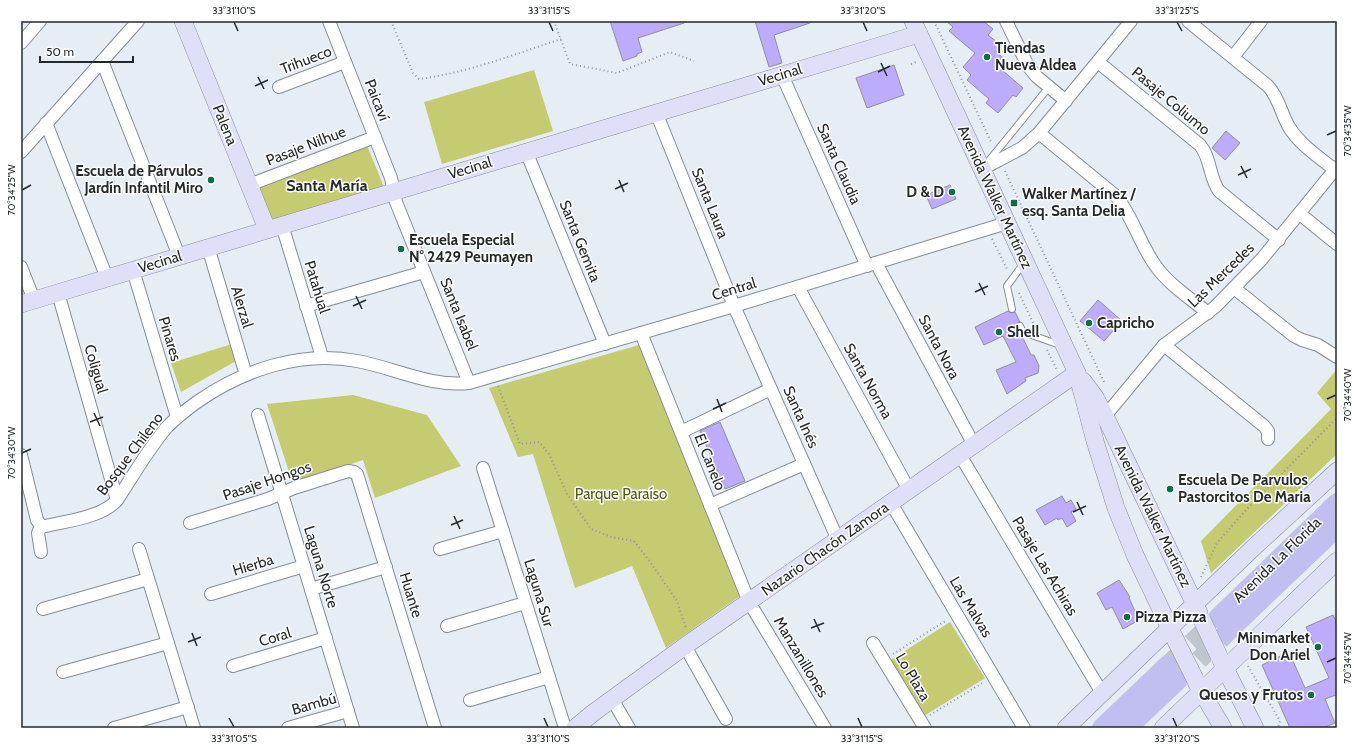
<svg xmlns="http://www.w3.org/2000/svg" width="1358" height="749" viewBox="0 0 1358 749" font-family="Cabin,sans-serif">
  <style>
    .green { fill: #c5cb71 }
    .building { fill: #bdabfb; stroke: #919099 }
    .lines { fill: none; stroke-linecap: round; stroke-linejoin: round }
    .primary-tunnel { stroke: #c0c6cd; stroke-width: 19; stroke-dasharray: 19 10; stroke-linecap: butt }
    .lane-casing { stroke: #868d94; stroke-width: 8 }
    .street-casing { stroke: #868d94; stroke-width: 14 }
    .secondary-casing { stroke: #868d94; stroke-width: 18 }
    .primary-casing { stroke: #cbcccc; stroke-width: 20 }
    .path { stroke: #91969c; stroke-width: 2; stroke-dasharray: 1 3; stroke-linecap: butt }
    .lane { stroke: #fff; stroke-width: 6 }
    .street { stroke: #fff; stroke-width: 12 }
    .secondary { stroke: #e0dff8; stroke-width: 17 }
    .primary { stroke: #c1bef1; stroke-width: 19 }
    .secondary-bridge-casing { stroke: #868d94; stroke-width: 18; stroke-linecap: butt }
    .secondary-bridge { stroke: #e0dff8; stroke-width: 17 }
    .ticks { fill: none; stroke: #26292c; stroke-width: 1.5 }
    .poi-dot { fill: #0c6e44; stroke: #fff; stroke-width: 1.5 }
    .labels { text-anchor: middle; stroke-width: 3; stroke-linejoin: round; paint-order: stroke }
    .poi-label { font-size: 15px; font-weight: bold; fill: #26292c; stroke: #fff; text-anchor: start }
    .street-label { font-size: 15px; fill: #26292c; stroke: #fff }
    .park-label { font-size: 15px; fill: #555816; stroke: #fff }
    .neighbourhood-label { font-size: 16px; font-weight: bold; fill: #26292c; stroke: #fff }
    .neatline { fill: none; stroke: #26292c; stroke-width: 1.5 }
    .ticks-label { font-size: 10px; text-anchor: middle; fill: #26292c }
  </style>
  <rect width="100%" height="100%" fill="#e6edf5"/>
  <g class="green">
    <polygon points="534,70 553,131 442,164 424,102"/>
    <polygon points="366,143 384,187 273,221 258,186"/>
    <polygon points="232,344 236,361 181,392 171,363"/>
    <polygon points="639,345 740,596 666,648 632,566 575,588 533,454 518,457 489,388"/>
    <polygon points="1337,369 1337,454 1211,573 1201,541 1331,409 1317,393"/>
    <polygon points="353,395 427,415 461,466 375,498 363,460 293,484 267,404"/>
    <polygon points="950,622 985,678 924,716 889,661"/>
  </g>
  <g class="building">
    <polygon points="610,21 684,21 684,23 638,38 642,52 637,54 637,56 623,61"/>
    <polygon points="755,21 810,21 810,23 774,35 782,63 769,67"/>
    <polygon points="946,21 983,21 993,29 988,35 1002,46 996,52 1008,62 1002,70 1023,88 1016,97 1013,95 998,113 986,103 989,99 967,80 971,75 963,67 975,53 949,31 953,27"/>
    <polygon points="894,65 904,95 867,108 856,78"/>
    <polygon points="1226,131 1240,143 1225,160 1212,148"/>
    <polygon points="950,185 956,199 932,209 926,195"/>
    <polygon points="1098,300 1122,321 1104,341 1080,321"/>
    <polygon points="1008,311 1011,313 1015,312 1020,322 1016,324 1016,328 1019,334 1022,336 1031,355 1034,355 1039,366 1038,373 1025,378 1026,381 1007,394 996,370 1016,362 1003,336 984,345 975,327"/>
    <polygon points="720,422 745,481 725,489 700,431"/>
    <polygon points="1062,496 1066,503 1071,500 1076,509 1071,512 1076,521 1067,527 1062,518 1058,520 1057,518 1045,525 1036,510"/>
    <polygon points="1119,580 1130,597 1129,598 1139,620 1123,629 1112,607 1106,610 1097,593"/>
    <polygon points="1333,615 1337,623 1337,697 1336,695 1325,699 1335,723 1323,728 1290,728 1262,665 1289,652 1305,688 1329,678 1306,627"/>
  </g>
  <g class="lines">
    <g class="primary-tunnel">
      <polyline points="1170,663 1218,618"/>
      <polyline points="1178,680 1226,634"/>
    </g>
    <defs>
      <g id="lane">
        <polyline points="987,163 1049,87"/>
        <polyline points="1012,309 1007,286 1024,263"/>
        <polyline points="1020,326 1023,332 1060,345"/>
      </g>
      <g id="street">
        <polyline points="329,21 391,178 396,202 469,383"/>
        <polyline points="1006,21 1028,66 1036,76 1066,101"/>
        <path d="M1188,21L1268,86C1279,98 1281,113 1289,127C1300,145 1319,157 1335,170"/>
        <polyline points="21,43 40,21"/>
        <polyline points="1233,57 1261,21"/>
        <polyline points="102,61 179,256"/>
        <path d="M1098,62L1200,145C1211,158 1209,177 1219,191L1279,240"/>
        <polyline points="782,75 867,266"/>
        <polyline points="279,87 345,62"/>
        <polyline points="656,112 734,306 838,540"/>
        <polyline points="46,123 107,278"/>
        <path d="M1039,133L1117,197C1133,218 1140,244 1155,265C1168,284 1190,298 1208,313"/>
        <polyline points="526,151 605,344"/>
        <polyline points="21,152 138,21"/>
        <polyline points="982,169 1022,148 1039,133 1131,21"/>
        <polyline points="249,185 375,137"/>
        <polyline points="1300,214 1337,244"/>
        <polyline points="282,225 322,357"/>
        <polyline points="208,247 246,375"/>
        <polyline points="876,263 974,445"/>
        <polyline points="21,267 34,300"/>
        <polyline points="133,270 177,417"/>
        <polyline points="798,287 909,490"/>
        <polyline points="1234,288 1294,336 1302,340 1318,345 1337,357"/>
        <polyline points="58,293 117,500"/>
        <polyline points="306,306 424,272"/>
        <polyline points="641,333 749,602 825,728"/>
        <polyline points="1164,345 1264,426 1268,431 1268,439"/>
        <polyline points="258,415 353,728"/>
        <polyline points="1105,416 1164,345 1215,307 1261,260 1337,167"/>
        <polyline points="681,432 771,389"/>
        <path d="M21,455L37,520L41,526H46C67,521 103,517 117,500C133,476 148,449 167,427C176,418 186,410 197,402C243,370 301,350 357,361C395,368 430,387 469,383L734,306L1007,223"/>
        <polyline points="960,455 1102,693"/>
        <polyline points="483,468 565,728"/>
        <polyline points="891,503 1024,728"/>
        <polyline points="710,505 804,464"/>
        <polyline points="190,523 268,499 294,488 348,471 354,472 357,474 435,728"/>
        <polyline points="41,526 38,533 41,552"/>
        <polyline points="139,549 194,728"/>
        <polyline points="440,549 503,531"/>
        <polyline points="311,589 386,567"/>
        <polyline points="211,594 304,566"/>
        <polyline points="43,609 148,579"/>
        <polyline points="447,626 525,603"/>
        <polyline points="873,643 925,728"/>
        <polyline points="685,646 726,719"/>
        <polyline points="233,666 326,638"/>
        <polyline points="63,672 168,643"/>
        <polyline points="612,699 629,728"/>
        <polyline points="470,700 549,677"/>
        <polyline points="114,728 188,707"/>
        <polyline points="288,728 348,711"/>
      </g>
      <g id="secondary">
        <polyline points="183,21 267,229"/>
        <polyline points="913,21 1077,373 1095,441 1116,508 1135,555 1177,643"/>
        <polyline points="21,304 919,34"/>
        <polyline points="1083,381 1095,397 1105,416 1199,613"/>
        <polyline points="1221,660 1255,728"/>
        <polyline points="1196,682 1223,728"/>
        <polyline points="575,728 593,713 685,646 1077,373"/>
        <polyline points="1066,728 1252,549 1337,471"/>
        <polyline points="1163,728 1337,561"/>
      </g>
      <g id="primary">
        <polyline points="1218,618 1337,503"/>
        <polyline points="1226,633 1337,527"/>
        <polyline points="1102,728 1168,665"/>
        <polyline points="1127,728 1178,680"/>
      </g>
    </defs>
    <use href="#lane" class="lane-casing"/>
    <use href="#street" class="street-casing"/>
    <use href="#secondary" class="secondary-casing"/>
    <use href="#primary" class="primary-casing"/>
    <g class="path">
      <path d="M391,21L413,73L419,79C467,73 515,54 561,39"/>
      <polyline points="554,21 570,64 617,73 670,52 694,61"/>
      <polyline points="934,21 992,144"/>
      <polyline points="911,64 916,62"/>
      <polyline points="1005,171 1105,384"/>
      <polyline points="992,239 1007,269"/>
      <polyline points="1019,293 1035,327"/>
      <polyline points="1047,350 1057,370"/>
      <polyline points="498,386 520,444 539,442 549,454 567,494 591,529 611,537 634,541 651,563 677,601 686,628"/>
      <polyline points="1201,577 1217,543 1247,509 1337,418"/>
      <polyline points="893,654 947,620"/>
      <polyline points="1248,666 1280,721 1278,728"/>
      <polyline points="930,715 984,682"/>
    </g>
    <use href="#lane" class="lane"/>
    <use href="#street" class="street"/>
    <use href="#secondary" class="secondary"/>
    <use href="#primary" class="primary"/>
    <defs>
      <g id="secondary-bridge">
        <polyline points="1202,620 1219,656"/>
        <polyline points="1177,643 1195,679"/>
      </g>
    </defs>
    <use href="#secondary-bridge" class="secondary-bridge-casing"/>
    <use href="#secondary-bridge" class="secondary-bridge"/>
  </g>
  <path class="ticks" d="M234,22L238,31M549,22L553,31M863,22L867,31M1177,22L1182,31M881,63L887,76M878,72L890,66M258,77L264,89M255,86L268,80M1327,135L1336,131M1241,166L1247,178M1238,175L1251,169M619,180L624,192M615,189L628,183M22,190L31,185M979,283L985,295M975,292L988,286M356,296L362,309M353,306L366,300M717,399L722,412M1327,399L1336,395M713,409L726,403M94,413L100,426M90,422L103,417M22,453L31,449M1077,502L1083,515M1073,512L1086,506M454,516L460,529M451,525L463,520M814,619L820,632M811,628L824,623M192,633L197,646M188,642L201,637M1327,662L1336,658M229,718L234,727M544,718L548,727M858,718L862,727M1173,718L1177,727"/>
  <g class="poi-dot">
    <circle cx="987" cy="57" r="4"/>
    <circle cx="211" cy="180" r="4"/>
    <circle cx="952" cy="192" r="4"/>
    <rect x="1010" y="199" width="8" height="8" rx="2"/>
    <circle cx="401" cy="249" r="4"/>
    <circle cx="1089" cy="323" r="4"/>
    <circle cx="999" cy="332" r="4"/>
    <circle cx="1170" cy="489" r="4"/>
    <circle cx="1127" cy="617" r="4"/>
    <circle cx="1318" cy="647" r="4"/>
    <circle cx="1311" cy="695" r="4"/>
  </g>
  <g class="labels">
    <g class="poi-label">
      <text x="995" y="53">Tiendas<tspan x="995" dy="17">Nueva Aldea</tspan></text>
      <text x="203" y="176" text-anchor="end">Escuela de Párvulos<tspan x="203" dy="17">Jardín Infantil Miro</tspan></text>
      <text x="944" y="197" text-anchor="end">D &amp; D</text>
      <text x="1022" y="199">Walker Martínez /<tspan x="1022" dy="17">esq. Santa Delia</tspan></text>
      <text x="409" y="245">Escuela Especial<tspan x="409" dy="17">N° 2429 Peumayen</tspan></text>
      <text x="1097" y="328">Capricho</text>
      <text x="1007" y="337">Shell</text>
      <text x="1178" y="485">Escuela De Parvulos<tspan x="1178" dy="17">Pastorcitos De Maria</tspan></text>
      <text x="1135" y="622">Pizza Pizza</text>
      <text x="1310" y="643" text-anchor="end">Minimarket<tspan x="1310" dy="17">Don Ariel</tspan></text>
      <text x="1303" y="700" text-anchor="end">Quesos y Frutos</text>
    </g>
    <g class="street-label">
      <text transform="translate(306 60) rotate(-21)" y="5">Trihueco</text>
      <text transform="translate(780 75) rotate(-17)" y="5">Vecinal</text>
      <text transform="translate(377 100) rotate(69)" y="5">Paicaví</text>
      <text transform="translate(1171 101) rotate(40)" y="5">Pasaje Coliumo</text>
      <text transform="translate(225 125) rotate(68)" y="5">Palena</text>
      <text transform="translate(306 146) rotate(-21)" y="5">Pasaje Nilhue</text>
      <text transform="translate(839 164) rotate(66)" y="5">Santa Claudia</text>
      <text transform="translate(470 168) rotate(-17)" y="5">Vecinal</text>
      <text transform="translate(995 197) rotate(65)" y="5">Avenida Walker Martínez</text>
      <text transform="translate(710 203) rotate(68)" y="5">Santa Laura</text>
      <text transform="translate(580 241) rotate(68)" y="5">Santa Gemita</text>
      <text transform="translate(160 262) rotate(-17)" y="5">Vecinal</text>
      <text transform="translate(1221 275) rotate(-44)" y="5">Las Mercedes</text>
      <text transform="translate(317 287) rotate(73)" y="5">Patahual</text>
      <text transform="translate(734 289) rotate(-17)" y="5">Central</text>
      <text transform="translate(242 307) rotate(73)" y="5">Alerzal</text>
      <text transform="translate(459 314) rotate(68)" y="5">Santa Isabel</text>
      <text transform="translate(170 339) rotate(73)" y="5">Pinares</text>
      <text transform="translate(939 347) rotate(62)" y="5">Santa Nora</text>
      <text transform="translate(96 369) rotate(74)" y="5">Coligual</text>
      <text transform="translate(868 381) rotate(61)" y="5">Santa Norma</text>
      <text transform="translate(801 417) rotate(66)" y="5">Santa Inés</text>
      <text transform="translate(130 454) rotate(-53)" y="5">Bosque Chileno</text>
      <text transform="translate(710 462) rotate(68)" y="5">El Canelo</text>
      <text transform="translate(267 481) rotate(-19)" y="5">Pasaje Hongos</text>
      <text transform="translate(1153 516) rotate(64)" y="5">Avenida Walker Martínez</text>
      <text transform="translate(825 549) rotate(-35)" y="5">Nazario Chacón Zamora</text>
      <text transform="translate(1277 560) rotate(-44)" y="5">Avenida La Florida</text>
      <text transform="translate(253 565) rotate(-17)" y="5">Hierba</text>
      <text transform="translate(1045 566) rotate(59)" y="5">Pasaje Las Achiras</text>
      <text transform="translate(321 567) rotate(73)" y="5">Laguna Norte</text>
      <text transform="translate(539 593) rotate(73)" y="5">Laguna Sur</text>
      <text transform="translate(411 595) rotate(73)" y="5">Huante</text>
      <text transform="translate(971 607) rotate(59)" y="5">Las Malvas</text>
      <text transform="translate(275 637) rotate(-17)" y="5">Coral</text>
      <text transform="translate(801 657) rotate(59)" y="5">Manzanillones</text>
      <text transform="translate(913 677) rotate(59)" y="5">Lo Plaza</text>
      <text transform="translate(314 704) rotate(-16)" y="5">Bambú</text>
    </g>
    <g class="park-label">
      <text x="621" y="499">Parque Paraíso</text>
    </g>
    <g class="neighbourhood-label">
      <text x="327" y="191">Santa María</text>
    </g>
  </g>
  <rect width="1358" height="749" fill="none" stroke="#ffffff" stroke-width="44"/>
  <path d="M40 56v6h93v-6" fill="none" stroke="#26292c" stroke-width="2"/>
  <text x="46" y="56" font-size="12" fill="#26292c" stroke="#ffffff" stroke-width="3" paint-order="stroke">50 m</text>
  <rect x="22" y="22" width="1314" height="705" class="neatline"/>
  <g class="ticks-label">
    <text x="234" y="14">33°31'10"S</text>
    <text x="549" y="14">33°31'15"S</text>
    <text x="863" y="14">33°31'20"S</text>
    <text x="1177" y="14">33°31'25"S</text>
    <text transform="translate(1347 131) rotate(-90)" y="4">70°34'35"W</text>
    <text transform="translate(11 190) rotate(-90)" y="4">70°34'25"W</text>
    <text transform="translate(1347 395) rotate(-90)" y="4">70°34'40"W</text>
    <text transform="translate(11 453) rotate(-90)" y="4">70°34'30"W</text>
    <text transform="translate(1347 658) rotate(-90)" y="4">70°34'45"W</text>
    <text x="234" y="742">33°31'05"S</text>
    <text x="548" y="742">33°31'10"S</text>
    <text x="862" y="742">33°31'15"S</text>
    <text x="1177" y="742">33°31'20"S</text>
  </g>
</svg>
